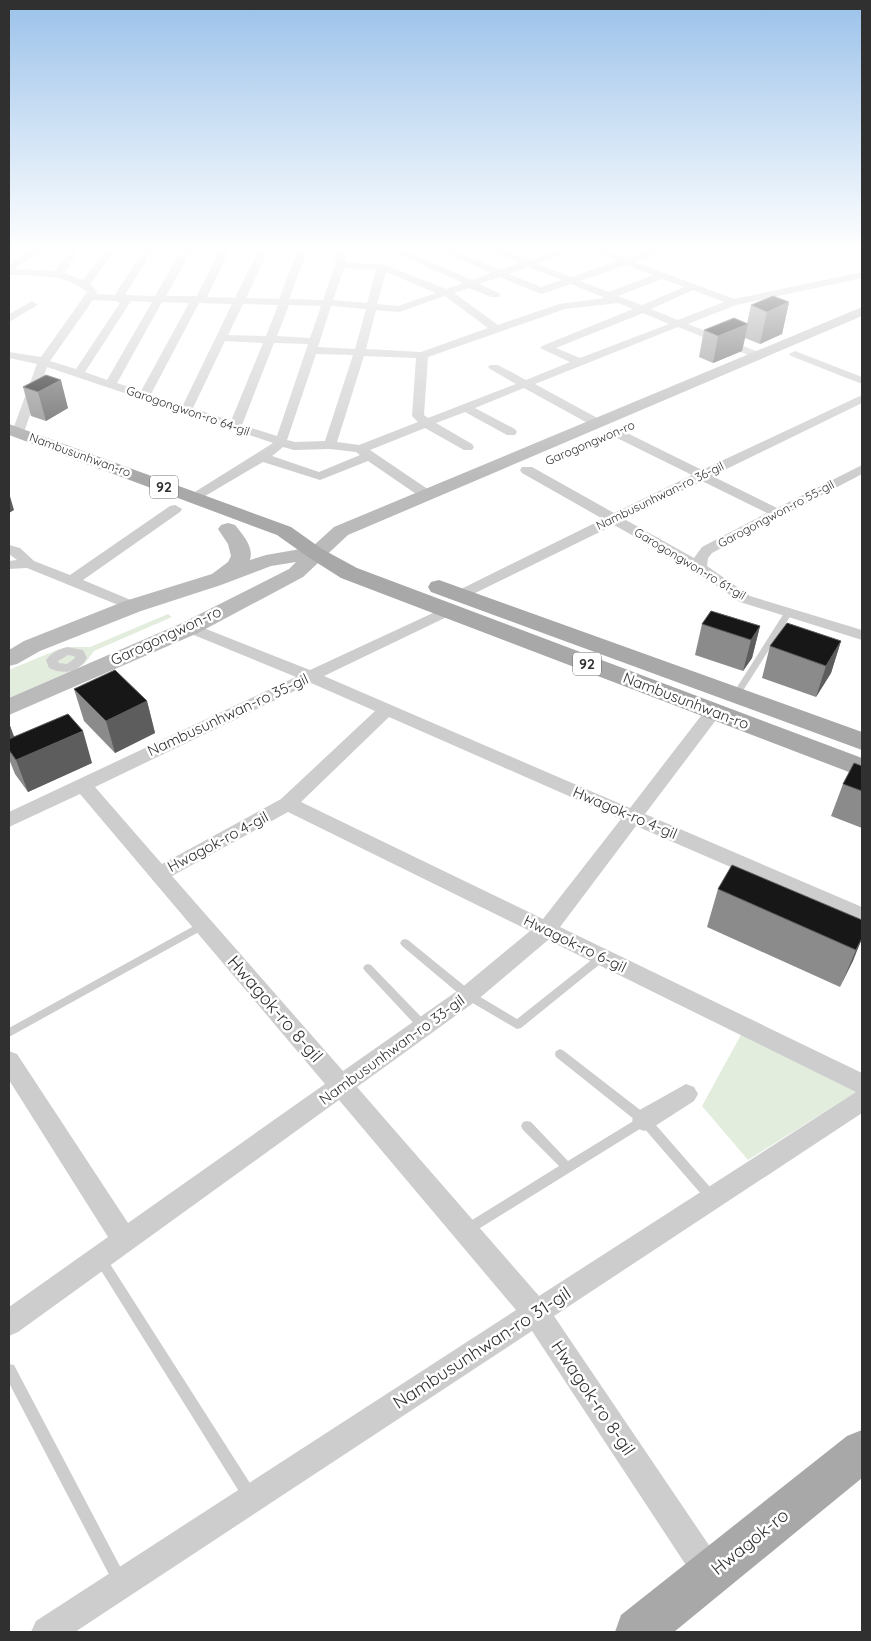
<svg xmlns="http://www.w3.org/2000/svg" width="871" height="1641" viewBox="0 0 871 1641" font-family="Quicksand,sans-serif">
  <style>
    .green { fill: #e2eddd }
    .lines { fill: none; stroke-linecap: round; stroke-linejoin: round }
    .service { fill: #cdcdcd; fill-rule: evenodd }
    .pedestrian { fill: #cdcdcd; fill-rule: evenodd }
    .minor { fill: #cdcdcd; fill-rule: evenodd }
    .secondary { fill: #bababa; fill-rule: evenodd }
    .primary { fill: #a8a8a8; fill-rule: evenodd }
    .wall { fill: #8b8b8b }
    .shaded-wall { fill: #5d5d5d }
    .building { fill: #171717; stroke: #5d5d5d }
    .labels { text-anchor: middle; stroke-width: 5; stroke-linejoin: round; paint-order: stroke }
    .far-street-label { font-size: 12px; fill: #303030; stroke: #fff }
    .shield { fill: #fff; stroke: #6e6e6e; stroke-width: 1 }
    .shield-label { font-size: 14px; font-weight: bold; fill: #303030 }
    .street-label { font-size: 15px; fill: #303030; stroke: #fff }
    .near-street-label { font-size: 18px; fill: #303030; stroke: #fff }
  </style>
  <rect width="100%" height="100%" fill="#fff"/>
  <g class="green">
    <polygon points="168,614 172,617 94,651 85,663 78,668 9,698 9,670 59,649 70,647 90,647"/>
    <polygon points="742,1033 858,1091 748,1160 702,1106"/>
  </g>
  <g class="lines">
    <g class="service">
      <polygon points="786,610 789,610 793,612 739,697 733,697 732,695"/>
      <polygon points="203,921 206,922 208,925 206,928 9,1037 9,1028"/>
      <polygon points="405,939 408,940 472,992 517,1019 599,954 602,953 605,954 607,957 605,960 521,1028 517,1029 464,998 402,946 400,943 402,940"/>
      <polygon points="368,964 371,965 428,1024 429,1027 428,1030 424,1031 420,1030 365,971 363,968 365,965"/>
      <polygon points="560,1049 564,1051 648,1116 716,1194 718,1198 716,1202 712,1204 708,1202 643,1127 472,1233 468,1235 464,1233 462,1229 464,1225 559,1166 523,1130 521,1126 523,1122 527,1121 531,1122 568,1161 635,1120 556,1057 555,1054 556,1051"/>
      <polygon points="101,1254 105,1256 255,1491 257,1496 255,1501 250,1503 245,1501 97,1264 95,1260 97,1256"/>
      <polygon points="9,1364 14,1365 124,1574 126,1579 124,1584 119,1586 114,1584 9,1383"/>
    </g>
    <path class="pedestrian" d="M67,647L83,650L87,658C78,673 64,675 49,668L46,660C52,652 58,650 67,647ZM68,655L74,656L75,658L67,664L59,663L58,661Z"/>
    <g class="minor">
      <path d="M33,249H45L14,269L55,271L71,249H80L64,273L83,280L107,249H116L90,284L97,291L96,294L115,295L144,249H153L125,295L155,296L182,249H192L166,296H197L220,249H230L207,297L235,298L259,249H269L246,298L279,299L298,249H308L289,299L323,300L335,265L336,249H346L345,262L385,265L446,289L463,283L388,249H401L472,280L491,273L438,249H451L500,270L519,263L488,249H502L529,260L560,249H574L537,264L571,277L617,261L589,249H603L626,258L651,249H660L659,253L635,262L734,299L862,272V278L736,305L688,324L761,353L763,355L761,357H753L678,327L535,384L601,420L603,423L601,426H593L524,388L475,408L515,429L517,432L515,435H507L465,412L436,423L472,444L474,447L472,450H464L425,428L370,450L432,492L434,495L432,498H422L368,461L320,480L263,462L195,502L188,498L190,495L273,443L47,367L24,432L18,436L12,432L37,364L9,358V352L41,357L87,292C64,273 36,276 9,275V264ZM626,265L653,275L609,292L580,281ZM528,267L562,280L541,287L509,274ZM344,268L376,270L367,303L333,300ZM386,272L436,293L398,306L377,304ZM500,277L541,294L571,284L605,298L559,304L498,325L454,293L469,288L491,297H499L500,295L499,293L479,284ZM662,279L684,287L642,305L618,296ZM693,290L724,302L678,320L651,309ZM445,296L488,328L421,352L366,349L376,310L399,312ZM93,300L115,301L120,303L76,369L50,361ZM131,301L152,302L107,380L85,372ZM162,302L189,303L141,391L117,383ZM199,303L232,304L183,405L151,394ZM618,303L633,309L542,346L540,348L570,362L526,380L498,365H490L488,367L490,369L516,384L428,418L424,415L428,357L565,309ZM243,304L278,305L266,336L228,335ZM289,305L321,306L310,338L277,336ZM331,306L366,309L355,349L318,347ZM643,313L669,324L580,358L556,348ZM225,341L263,343L231,421L193,408ZM274,343L308,344L277,436L242,425ZM316,354L353,355L325,441L295,442L287,440ZM364,356L416,358L412,416L418,422L359,445L337,442ZM283,447L294,450L330,449L356,452L360,455L319,472L272,456Z"/>
      <polygon points="32,301 37,304 36,306 9,322 9,314"/>
      <polygon points="795,351 862,377 862,384 791,356 789,354"/>
      <path d="M862,395V403L712,476L777,508L862,465V474L712,553L708,558L707,566L750,596L862,630V640L740,602L694,570L614,525L465,598H455L452,595L455,592L603,519L522,473L520,470L522,467H532L614,513L692,475L611,435L609,432L611,429H619L702,470ZM702,481L767,513L702,547L694,558L624,519Z"/>
      <polygon points="175,505 182,509 180,512 83,580 138,603 141,606 138,609 128,609 27,568 9,569 9,561 17,560 9,554 9,545 20,548 34,561 70,575 170,506"/>
      <path d="M448,606L453,608L456,611L453,614L324,676L630,808L707,708L713,706L719,708L721,712L719,716L645,814L862,907V924L636,826L560,927L862,1073V1113L554,1316L721,1563L725,1574L721,1585L710,1589L699,1585L532,1331L75,1632H31L36,1621L516,1310L339,1100L18,1332L9,1336V1307L108,1237L9,1080V1051L17,1054L128,1223L325,1084L80,794L9,827V812L296,677L184,631L182,628L184,625H196L310,670ZM311,683L375,711L281,799L162,864L95,787ZM389,717L621,819L543,919L301,802ZM288,812L530,931L460,989L343,1071L172,876ZM548,940L856,1092L539,1296L357,1087L476,1001Z"/>
      <polygon points="686,1084 694,1087 698,1094 694,1101 652,1128 644,1131 636,1128 632,1120 636,1112"/>
    </g>
    <path class="secondary" d="M862,307V316L348,535L303,577L198,633L9,715V698L182,623L289,569L296,562L271,566L221,585L141,611L40,651L17,664L9,666V650L24,641L125,601L212,574L228,562L231,556L228,544L218,529L221,525L228,523L235,525C243,535 254,547 250,560L266,555L312,547L334,527Z"/>
    <g class="primary">
      <polygon points="9,424 291,527 322,549 357,568 862,758 862,777 341,578 308,557 277,535 9,435"/>
      <polygon points="439,580 862,732 862,750 431,592 428,587 431,582"/>
      <polygon points="862,1430 862,1478 674,1632 615,1632 621,1615 847,1436"/>
    </g>
  </g>
  <g class="wall">
    <polygon points="789,302 782,334 760,344 745,338 742,351 713,363 699,357 704,330 747,324 751,305"/>
    <polygon points="46,375 68,408 46,421 31,416 23,387"/>
    <polygon points="702,624 760,626 752,658 743,671 695,655"/>
    <polygon points="841,641 831,673 816,697 762,678 770,646"/>
    <polygon points="74,689 147,701 155,733 115,753 84,721"/>
    <polygon points="9,723 14,737 92,763 28,792 15,774 9,759"/>
    <polygon points="862,766 862,828 831,816 843,784"/>
    <polygon points="718,889 862,920 862,939 840,987 707,927"/>
  </g>
  <g class="shaded-wall">
    <polygon points="789,302 782,334 760,344 767,312"/>
    <polygon points="748,324 742,351 713,363 718,336"/>
    <polygon points="61,380 68,408 46,421 38,392"/>
    <polygon points="9,493 14,510 9,513"/>
    <polygon points="760,626 752,658 743,671 751,640"/>
    <polygon points="841,641 831,673 816,697 826,666"/>
    <polygon points="147,701 155,733 115,753 106,721"/>
    <polygon points="9,723 16,742 9,746"/>
    <polygon points="83,731 92,763 28,792 16,760"/>
    <polygon points="862,938 853,961 840,987 856,950"/>
  </g>
  <g class="building">
    <polygon points="773,296 789,302 767,312 751,305"/>
    <polygon points="734,318 748,324 718,336 704,330"/>
    <polygon points="46,375 61,380 38,392 23,387"/>
    <polygon points="711,611 760,626 751,640 702,624"/>
    <polygon points="787,623 841,641 826,666 770,646"/>
    <polygon points="115,670 147,701 106,721 74,689"/>
    <polygon points="68,714 83,731 16,760 9,750 9,739"/>
    <polygon points="854,763 862,766 862,791 843,784"/>
    <polygon points="732,865 862,920 862,938 856,950 718,889"/>
  </g>
  <linearGradient id="sky" x2="0" y2="1"><stop stop-color="#9bc2ea"/><stop offset="0.52" stop-color="#fff"/><stop offset="1" stop-color="#fff" stop-opacity="0"/></linearGradient>
  <rect width="871" height="479" fill="url(#sky)"/>
  <g class="labels">
    <g class="far-street-label">
      <text transform="translate(188 411) rotate(19)" y="4">Garogongwon-ro 64-gil</text>
      <text transform="translate(590 443) rotate(-23)" y="4">Garogongwon-ro</text>
      <text transform="translate(80 455) rotate(20)" y="4">Nambusunhwan-ro</text>
      <text transform="translate(660 496) rotate(-26)" y="4">Nambusunhwan-ro 36-gil</text>
      <text transform="translate(776 514) rotate(-28)" y="4">Garogongwon-ro 55-gil</text>
      <text transform="translate(690 564) rotate(31)" y="4">Garogongwon-ro 61-gil</text>
    </g>
    <g class="shield">
      <rect x="150" y="475.5" width="28" height="23" rx="4"/>
      <rect x="573" y="652.5" width="28" height="23" rx="4"/>
    </g>
    <g class="shield-label">
      <text x="164" y="492">92</text>
      <text x="587" y="669">92</text>
    </g>
    <g class="street-label">
      <text transform="translate(166 636) rotate(-25)" y="5">Garogongwon-ro</text>
      <text transform="translate(686 701) rotate(21)" y="5">Nambusunhwan-ro</text>
      <text transform="translate(228 715) rotate(-25)" y="5">Nambusunhwan-ro 35-gil</text>
      <text transform="translate(625 813) rotate(23)" y="5">Hwagok-ro 4-gil</text>
      <text transform="translate(218 842) rotate(-28)" y="5">Hwagok-ro 4-gil</text>
      <text transform="translate(575 944) rotate(26)" y="5">Hwagok-ro 6-gil</text>
      <text transform="translate(392 1050) rotate(-36)" y="5">Nambusunhwan-ro 33-gil</text>
    </g>
    <g class="near-street-label">
      <text transform="translate(275 1009) rotate(49)" y="6">Hwagok-ro 8-gil</text>
      <text transform="translate(482 1348) rotate(-33)" y="6">Nambusunhwan-ro 31-gil</text>
      <text transform="translate(593 1398) rotate(56)" y="6">Hwagok-ro 8-gil</text>
      <text transform="translate(750 1542) rotate(-39)" y="6">Hwagok-ro</text>
    </g>
  </g>
  <rect width="871" height="1641" fill="none" stroke="#303030" stroke-width="20"/>
</svg>
